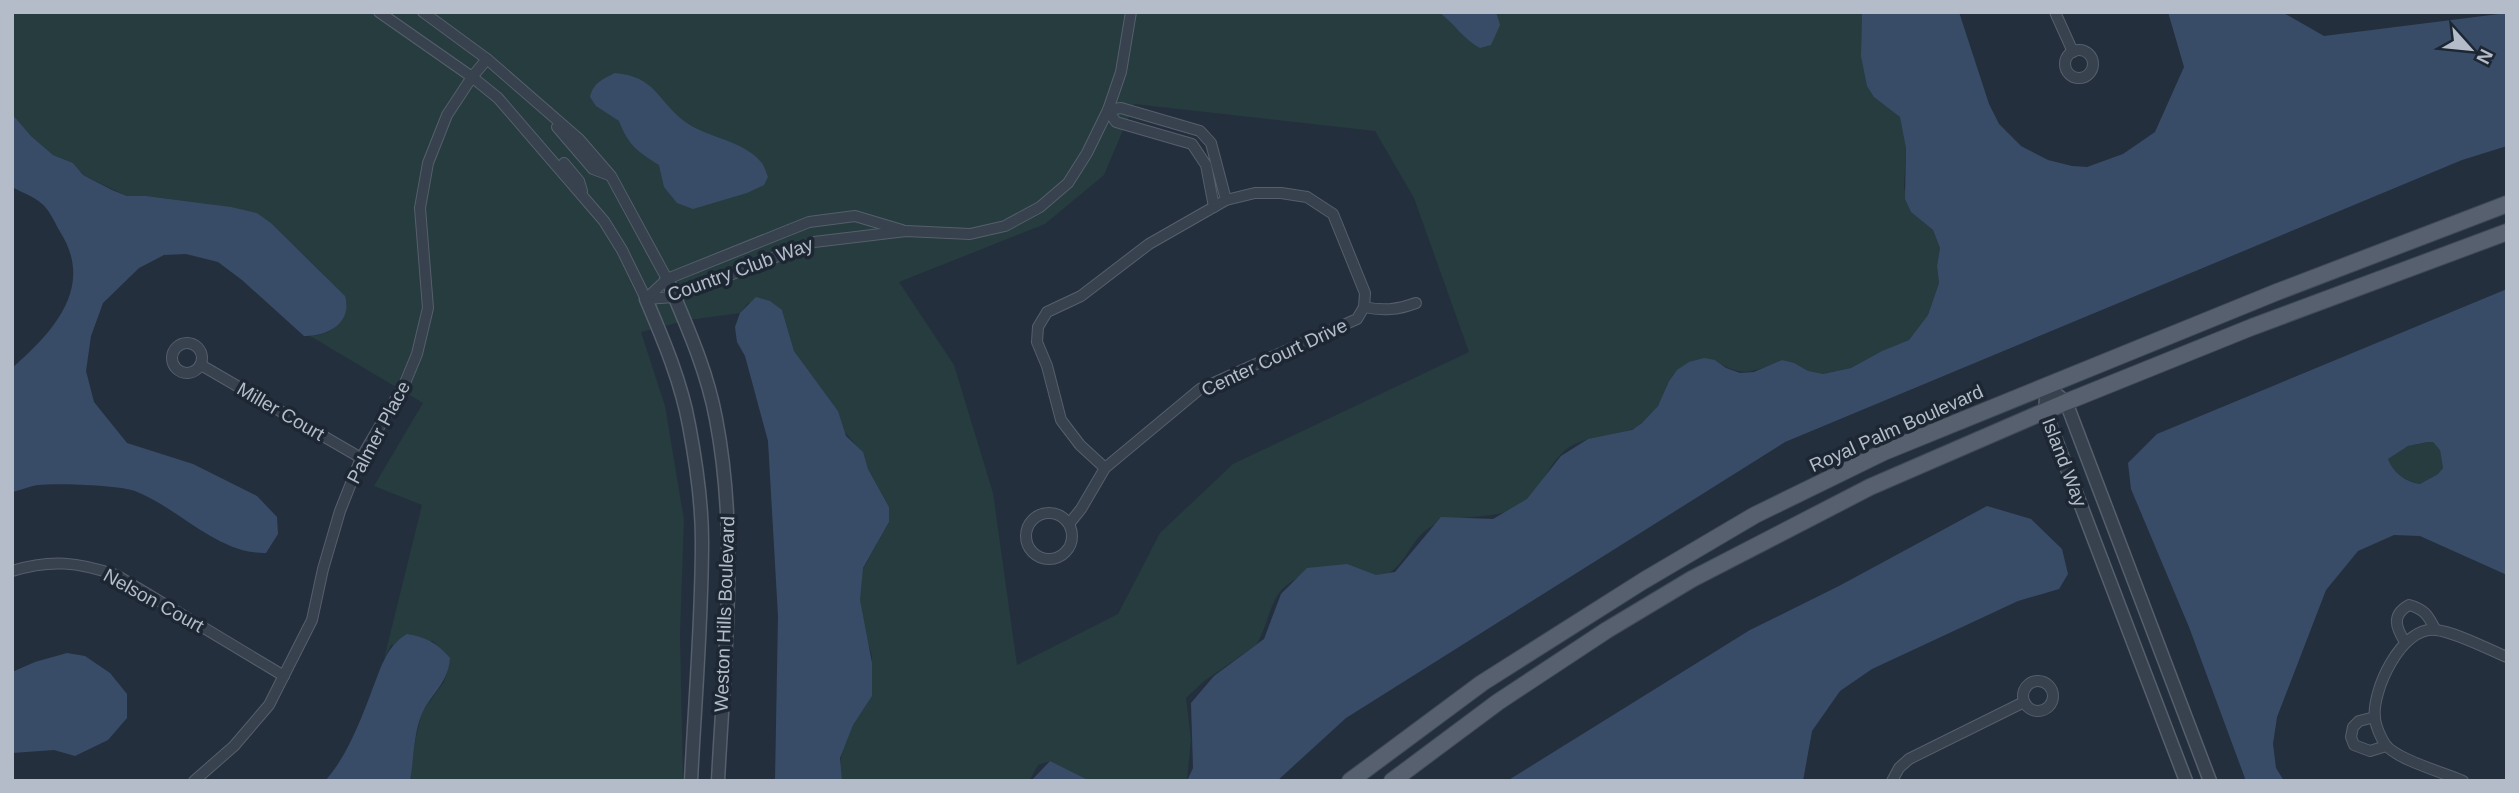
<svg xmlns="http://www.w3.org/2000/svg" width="2519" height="793" viewBox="0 0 2519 793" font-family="Arial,sans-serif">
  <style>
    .green { fill: #263c3f; fill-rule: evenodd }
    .water { fill: #394c67; fill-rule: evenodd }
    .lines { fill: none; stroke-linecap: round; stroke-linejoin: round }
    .minor-casing { stroke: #565f6c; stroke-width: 12 }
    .tertiary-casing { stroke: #565f6c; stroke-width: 15 }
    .primary-casing { stroke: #414a57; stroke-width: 18 }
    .minor { stroke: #38414e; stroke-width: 10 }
    .tertiary { stroke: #38414e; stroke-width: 12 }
    .primary { stroke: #56606e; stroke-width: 16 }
    .labels { text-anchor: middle; stroke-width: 7; stroke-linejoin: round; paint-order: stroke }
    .street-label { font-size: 19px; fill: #b4bcc9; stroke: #1d2633 }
  </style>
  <rect width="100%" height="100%" fill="#242f3e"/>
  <g class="green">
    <path d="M12,12H1862L1861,56L1889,107L1900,117L1903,125L1906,148L1904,187L1911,212L1933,230L1940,248L1937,266L1939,283L1928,315L1909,340L1882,351L1851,368L1823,374L1808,372L1782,360C1754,372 1742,379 1715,360C1704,363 1688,364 1679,370C1666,377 1665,396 1657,407C1654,412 1648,418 1643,422C1622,441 1591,432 1568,448C1542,468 1543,497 1511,510C1484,521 1454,512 1429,528C1408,542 1406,568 1381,577C1352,564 1295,566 1277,596C1268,611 1266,630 1256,645L1203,682L1186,698L1191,739L1187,781H1090L1050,761L1038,765L1029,781H839C840,762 842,744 851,727C858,714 870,705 872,689L870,685L872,656L859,614L858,578L889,522V507L868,469L862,452L843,430L838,411L794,351L782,310L748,303L740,313L688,320L641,332L665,406L684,520L680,634L683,781H410L415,741L422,712L444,682L450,659L433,641L391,645L384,659L422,505L374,486L423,403L310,336C332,335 341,325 347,304L322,273L271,223L257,213L215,205L146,196H127L83,175L73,163L53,155L31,136L12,114ZM1134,104L1375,131L1414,198L1469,352L1233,464L1160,533L1118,614L1017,665L993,493L954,365L899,282L1045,224L1104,175Z"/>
    <path d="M2427,442H2433L2440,449L2443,468L2438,474L2420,484C2405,481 2393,473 2388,459L2408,446Z"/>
  </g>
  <g class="water">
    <path d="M1439,12H1496L1500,25L1491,45L1480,48C1464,40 1454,23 1439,12Z"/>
    <polygon points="1862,12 1959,12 1989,104 1999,124 2021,146 2048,160 2072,166 2087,167 2123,154 2155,132 2184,67 2168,12 2282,12 2324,36 2507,13 2507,146 2462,160 1785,442 1346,718 1277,781 1187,781 1193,768 1191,703 1214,676 1264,639 1281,594 1307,568 1347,564 1376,575 1395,572 1441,517 1493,519 1527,499 1561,456 1588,439 1632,430 1642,423 1658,406 1669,381 1677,370 1689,362 1704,358 1715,360 1726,368 1740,373 1754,372 1782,360 1794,363 1808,371 1823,374 1851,368 1882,351 1909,340 1928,315 1939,283 1937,266 1940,248 1933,230 1911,212 1905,199 1906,148 1900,117 1874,97 1867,86 1861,56"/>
    <path d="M615,73C656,77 656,99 684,121C704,137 743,140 761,162C764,165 766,172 768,177L764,185L747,193L693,209L677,203L664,187L659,165C638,152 628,145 619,121L596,106L590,97C593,83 603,79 615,73Z"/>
    <path d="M12,114L31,136L53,155L73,163L83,175L112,190L127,196H146L231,207L257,213L271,223L345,296C353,323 327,337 304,336L242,280L218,262L186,254L164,255L139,268L103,303L91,336L86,371L94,402L127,443L193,464L257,496L277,517L278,534L266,553C217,554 179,508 135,491C119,485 57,483 38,485C30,486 21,490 12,492V368C54,331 96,286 59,230C54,221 49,209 41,203C33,196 21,192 12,187Z"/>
    <path d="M2507,289V575L2420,536L2394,535L2358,551L2326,590L2277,717L2273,744L2276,768L2284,781H2246L2189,627L2131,489L2128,463L2157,434ZM2427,442H2433L2440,450L2443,468L2438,474L2420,484C2406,482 2393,473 2388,459L2408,446Z"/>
    <polygon points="756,297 770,301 782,310 794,351 838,411 846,436 863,452 868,469 889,507 889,522 863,568 860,600 872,663 872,696 853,725 840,758 842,781 775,781 778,616 768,441 745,356 737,342 735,327 740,313"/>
    <polygon points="1987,506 2031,519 2062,549 2068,574 2059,589 2018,601 1872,669 1840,691 1812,731 1803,781 1507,781 1750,630 1839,586"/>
    <path d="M407,634C426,637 437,643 450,658C448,685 429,695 421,716C413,737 414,760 410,781H325C346,758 360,722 371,693C380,671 385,647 407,634Z"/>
    <polygon points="67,653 85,656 110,673 127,694 127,718 108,740 75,756 54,750 12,753 12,672 35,662"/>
    <polygon points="1050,761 1090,781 1031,781"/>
  </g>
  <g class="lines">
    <defs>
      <g id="minor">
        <polyline points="379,12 472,77 498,98 604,221 622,250 646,299"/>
        <polyline points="423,12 487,59 579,139 611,176 667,279"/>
        <polyline points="2055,12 2073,52"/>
        <circle cx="2079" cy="64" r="14"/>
        <polyline points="557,127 593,169 609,175"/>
        <polyline points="564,163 579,181 582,191"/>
        <polyline points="1214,207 1206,165 1192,144 1116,122 1108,110 1121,108 1200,131 1211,143 1226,200"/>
        <polyline points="646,299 674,297 814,242 906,231 970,234 1005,226 1040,207 1068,183 1087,153 1108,110 1121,72 1131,12"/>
        <polyline points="646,299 667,279 809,222 855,216 902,230"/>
        <path d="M1364,307C1383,311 1397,310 1416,303"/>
        <circle cx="187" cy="358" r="15"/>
        <polyline points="201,365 361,458"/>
        <circle cx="1049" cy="536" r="23"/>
        <polyline points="1069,524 1081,509 1105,468 1200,389 1357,319 1364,307 1365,293 1333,214 1307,197 1281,193 1255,193 1226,200 1149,244 1081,296 1047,312 1038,327 1037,342 1047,366 1061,420 1080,445 1105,468"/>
        <path d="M12,571C51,559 78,562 116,575L284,676"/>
        <path d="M2405,642C2396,628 2391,615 2409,605C2424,609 2428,615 2435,629"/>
        <circle cx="2038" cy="696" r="15"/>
        <polyline points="2375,717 2359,721 2353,727 2351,737 2354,745 2370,751 2386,746"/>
        <polyline points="194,781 234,746 269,705 312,620 323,569 340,511 361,458 405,383 417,354 428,308 420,208 428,163 447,115 472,77 487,59"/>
        <polyline points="1892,781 1899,768 1909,759 2024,702"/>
        <path d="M2463,781C2445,773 2395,759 2385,744C2381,738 2376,727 2375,719C2371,691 2402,625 2436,630C2455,632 2488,649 2507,657"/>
      </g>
      <g id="tertiary">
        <path d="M667,279C686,324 707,370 716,419C739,538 724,661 718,781"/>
        <path d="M646,299C663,339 681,381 689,425C696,462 702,503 702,541C702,621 695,701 691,781"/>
        <polyline points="2047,387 2066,402 2210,781"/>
        <polyline points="2047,387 2045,411 2186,781"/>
      </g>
      <g id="primary">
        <polyline points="1350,781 1482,683 1643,581 1755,515 1884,452 2277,292 2507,204"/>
        <polyline points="1392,781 1498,702 1607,630 1692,579 1870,487 2066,402 2252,327 2507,232"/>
      </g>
    </defs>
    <use href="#minor" class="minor-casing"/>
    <use href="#tertiary" class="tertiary-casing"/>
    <use href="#primary" class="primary-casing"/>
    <use href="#minor" class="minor"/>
    <use href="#tertiary" class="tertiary"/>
    <use href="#primary" class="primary"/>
  </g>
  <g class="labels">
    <g class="street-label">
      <text transform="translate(740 269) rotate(-20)" y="7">Country Club Way</text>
      <text transform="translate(1274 357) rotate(-25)" y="7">Center Court Drive</text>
      <text transform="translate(281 411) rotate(30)" y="7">Miller Court</text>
      <text transform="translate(1896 428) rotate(-24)" y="7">Royal Palm Boulevard</text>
      <text transform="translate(378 432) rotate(-62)" y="7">Palmer Place</text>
      <text transform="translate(2065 462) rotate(69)" y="7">Island Way</text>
      <text transform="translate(154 600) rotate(29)" y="7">Nelson Court</text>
      <text transform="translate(724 614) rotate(-88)" y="7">Weston Hills Boulevard</text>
    </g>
  </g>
  <rect width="2519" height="793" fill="none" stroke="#b4bcc9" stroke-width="28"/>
  <g transform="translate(2470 49) rotate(117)" stroke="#1d2633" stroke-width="5" paint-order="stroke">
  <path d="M0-5L12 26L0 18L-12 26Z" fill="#b4bcc9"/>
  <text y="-10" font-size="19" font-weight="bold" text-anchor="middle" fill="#b4bcc9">N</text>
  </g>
</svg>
